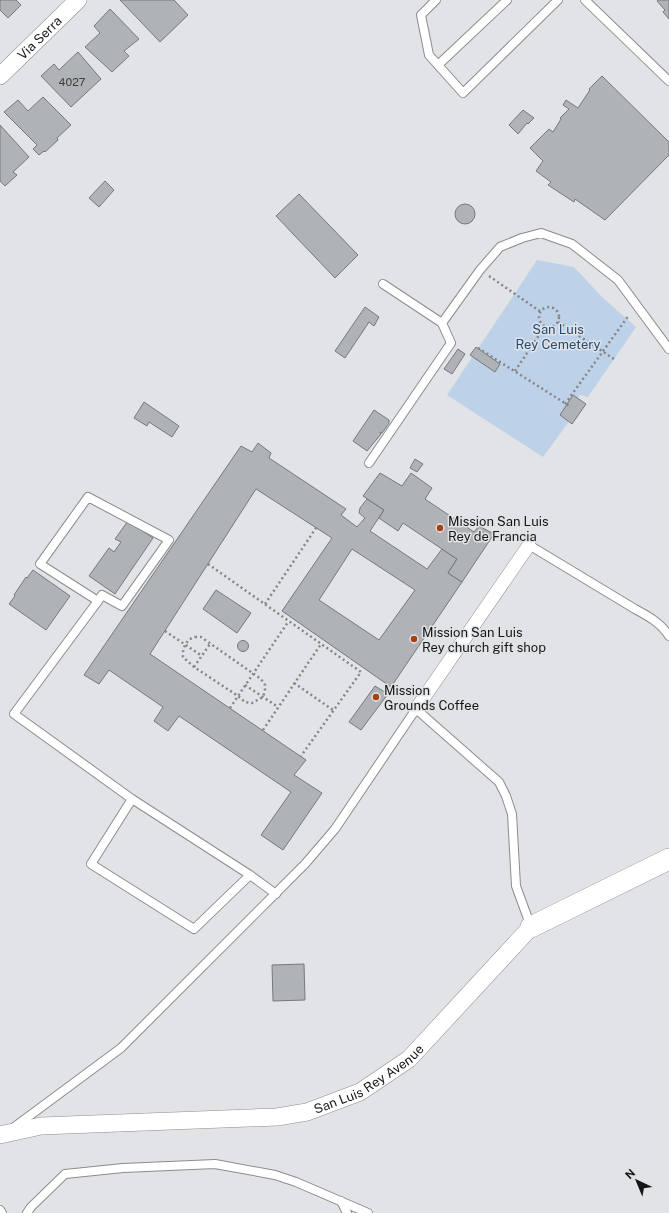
<svg xmlns="http://www.w3.org/2000/svg" width="669" height="1213" viewBox="0 0 669 1213" font-family="'Public Sans',sans-serif">
  <style>
    .green { fill: #bdd1e8 }
    .building { fill: #b0b3b5; stroke: #76797b; fill-rule: evenodd }
    .lines { fill: none; stroke-linecap: round; stroke-linejoin: round }
    .service-casing { stroke: #8a8d8f; stroke-width: 10 }
    .pedestrian-casing { stroke: #8a8d8f; stroke-width: 14 }
    .minor-casing { stroke: #8a8d8f; stroke-width: 18 }
    .tertiary-casing { stroke: #8a8d8f; stroke-width: 22 }
    .path { stroke: #848688; stroke-width: 2.5; stroke-dasharray: 2 3; stroke-linecap: butt }
    .service { stroke: #fff; stroke-width: 8 }
    .pedestrian { stroke: #fff; stroke-width: 13 }
    .minor { stroke: #fff; stroke-width: 17 }
    .tertiary { stroke: #fff; stroke-width: 21 }
    .poi-dot { fill: #a64114; stroke: #e1e3e6; stroke-width: 1.5 }
    .labels { text-anchor: middle; stroke-width: 3; stroke-linejoin: round; paint-order: stroke }
    .number-label { font-size: 11px; fill: #3b3c3e }
    .street-label { font-size: 13px; fill: #141516; stroke: #e1e3e6 }
    .park-label { font-size: 13px; fill: #214c77; stroke: #e1e3e6 }
    .poi-label { font-size: 13px; fill: #141516; stroke: #e1e3e6; text-anchor: start }
  </style>
  <rect width="100%" height="100%" fill="#e1e3e6"/>
  <polygon class="green" points="537,260 574,267 603,298 636,327 588,397 580,395 568,412 573,416 543,457 447,395"/>
  <g class="building">
    <polygon points="0,0 16,0 21,5 8,18 0,10"/>
    <polygon points="120,0 174,0 188,15 160,42"/>
    <polygon points="658,0 669,0 669,19 663,12 665,10 657,1"/>
    <polygon points="110,9 139,39 124,51 129,56 112,72 85,47 100,33 94,26"/>
    <polygon points="78,52 101,79 71,107 41,76 54,64 59,70"/>
    <polygon points="602,76 669,142 669,155 605,220 575,199 574,202 548,185 551,182 536,171 543,161 530,148 549,129 553,132 561,119 560,118 569,109 563,105 566,100 578,108 590,90 589,89"/>
    <polygon points="43,97 71,125 57,138 58,140 45,152 44,151 39,155 33,149 37,145 4,112 18,100 28,111"/>
    <polygon points="523,110 534,118 528,124 527,123 518,134 509,125"/>
    <polygon points="0,125 29,157 13,172 17,175 5,186 0,181"/>
    <polygon points="105,181 114,190 99,207 89,198"/>
    <polygon points="299,194 358,255 335,278 276,216"/>
    <circle cx="465" cy="214" r="10"/>
    <polygon points="365,307 379,317 374,326 369,322 345,358 335,351"/>
    <polygon points="476,347 500,364 495,372 470,355"/>
    <polygon points="458,349 465,354 452,374 444,369"/>
    <polygon points="573,395 586,404 572,424 560,415"/>
    <polygon points="144,402 179,426 172,437 149,422 147,426 134,418"/>
    <polygon points="374,410 389,420 389,423 382,433 380,432 381,434 367,451 353,441"/>
    <path d="M258,443L271,453L269,458L346,509L341,515L357,527L365,518L359,513L360,508L367,499L384,510L370,531L427,569L442,549L457,559L448,573L462,582L391,687L282,611L332,538L256,489L150,654L306,760L294,775L322,793L283,850L261,835L291,792L179,716L168,731L154,721L163,707L109,670L99,684L84,675L241,446L252,452ZM352,549L415,590L379,640L319,600Z"/>
    <polygon points="415,459 423,464 417,472 410,468"/>
    <polygon points="380,473 402,486 411,473 432,488 425,499 474,532 479,526 494,534 462,582 448,573 457,559 403,523 398,531 379,518 384,510 363,496"/>
    <polygon points="128,521 153,538 115,594 89,576 109,548 114,552 121,542 115,539"/>
    <polygon points="33,570 70,596 46,630 9,604 15,596 14,595 26,577 27,578"/>
    <polygon points="216,590 251,613 237,633 203,609"/>
    <circle cx="243" cy="646" r="5.5"/>
    <polygon points="375,686 388,694 361,730 349,722"/>
    <polygon points="304,964 305,1000 273,1001 272,965"/>
  </g>
  <g class="lines">
    <defs>
      <g id="service">
        <polyline points="436,0 421,15 429,55 463,93 558,0"/>
        <polyline points="585,0 669,81"/>
        <polyline points="438,65 507,0"/>
        <polyline points="383,284 442,323"/>
        <polyline points="369,463 451,343 442,323 480,270 500,247 522,238 541,233 572,244 618,280 669,349"/>
        <path d="M529,545L635,609C648,616 661,623 669,636"/>
        <polyline points="98,601 102,595 122,606 169,540 88,497 40,564 98,601 14,714 132,799"/>
        <polyline points="250,875 194,929 91,864 132,799 250,875 276,894"/>
        <polyline points="13,1128 121,1048 305,864 335,829 416,709 499,782 506,796 512,814 516,886 531,927"/>
        <polyline points="341,1201 347,1213"/>
        <polyline points="0,1210 2,1213"/>
        <polyline points="27,1213 31,1207 65,1174 123,1168 215,1164 275,1175 296,1182 368,1213"/>
      </g>
      <polyline id="pedestrian" points="416,709 529,545"/>
      <g id="minor">
        <path id="s1" d="M0,76L78,0"/>
        <path id="s2" d="M0,1135L41,1126L277,1117L307,1112L360,1092L409,1059L531,927"/>
      </g>
      <polyline id="tertiary" points="531,927 669,859"/>
    </defs>
    <use href="#service" class="service-casing"/>
    <use href="#pedestrian" class="pedestrian-casing"/>
    <use href="#minor" class="minor-casing"/>
    <use href="#tertiary" class="tertiary-casing"/>
    <g class="path">
      <polyline points="489,276 541,312"/>
      <circle cx="549" cy="317" r="10"/>
      <polyline points="558,322 614,359"/>
      <polyline points="478,348 571,407"/>
      <polyline points="515,371 545,326"/>
      <polyline points="565,404 629,315"/>
      <polyline points="208,564 361,672 301,756"/>
      <polyline points="265,604 316,528"/>
      <polyline points="165,631 202,656"/>
      <path d="M195,637H201L261,679L265,685V691L263,697L252,703L245,702L238,696L194,667L183,657C182,649 186,639 195,637Z"/>
      <polyline points="194,667 210,644"/>
      <polyline points="294,683 333,710"/>
      <polyline points="245,685 278,707"/>
      <polyline points="230,708 288,622"/>
      <polyline points="263,730 321,644"/>
    </g>
    <use href="#service" class="service"/>
    <use href="#pedestrian" class="pedestrian"/>
    <use href="#minor" class="minor"/>
    <use href="#tertiary" class="tertiary"/>
  </g>
  <g class="poi-dot">
    <circle cx="440" cy="528" r="4"/>
    <circle cx="414" cy="639" r="4"/>
    <circle cx="376" cy="697" r="4"/>
  </g>
  <g class="labels">
    <g class="number-label">
      <text x="72" y="86">4027</text>
    </g>
    <g class="street-label">
      <text dy="5" stroke="none"><textPath href="#s1" startOffset="55">Via Serra</textPath></text>
      <text dy="5" stroke="none"><textPath href="#s2" startOffset="379">San Luis Rey Avenue</textPath></text>
    </g>
    <g class="park-label">
      <text x="558" y="334">San Luis<tspan x="558" dy="15">Rey Cemetery</tspan></text>
    </g>
    <g class="poi-label">
      <text x="448" y="526">Mission San Luis<tspan x="448" dy="15">Rey de Francia</tspan></text>
      <text x="422" y="637">Mission San Luis<tspan x="422" dy="15">Rey church gift shop</tspan></text>
      <text x="384" y="695">Mission<tspan x="384" dy="15">Grounds Coffee</tspan></text>
    </g>
  </g>
  <g transform="translate(637 1181) rotate(316)" stroke="#e1e3e6" stroke-width="3" paint-order="stroke">
  <path d="M0-3L7 15L0 10L-7 15Z" fill="#141516"/>
  <text y="-6" font-size="11" font-weight="bold" text-anchor="middle" fill="#141516">N</text>
  </g>
</svg>
